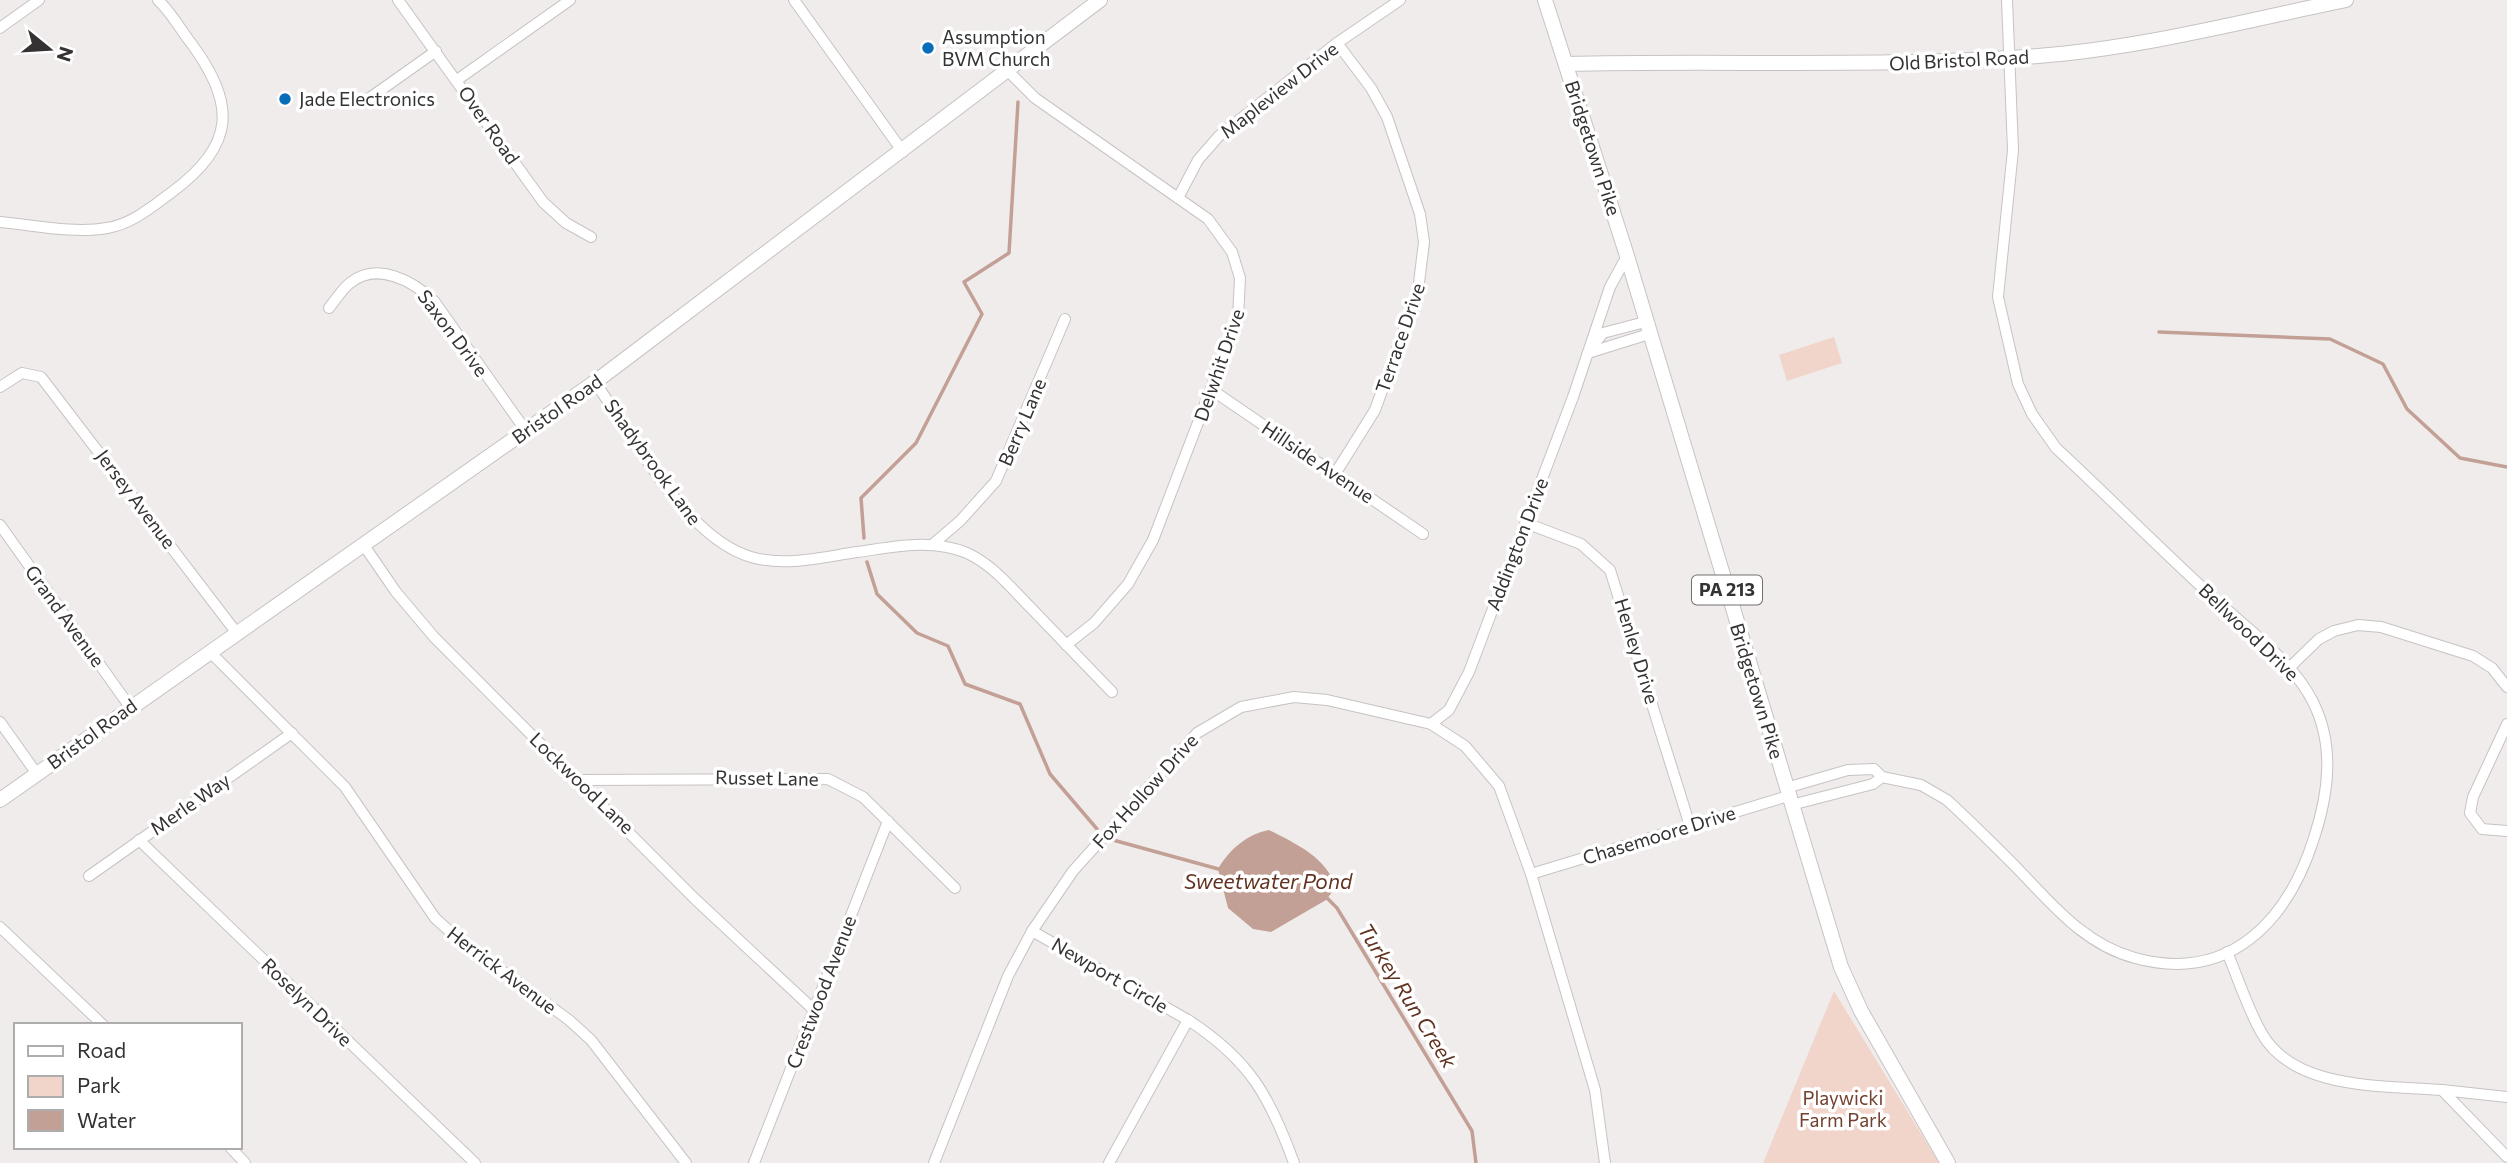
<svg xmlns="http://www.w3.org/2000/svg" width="2507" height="1163" viewBox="0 0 2507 1163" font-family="Commissioner,sans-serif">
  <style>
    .green { fill: #f1d4ca }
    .water { fill: #c3a095 }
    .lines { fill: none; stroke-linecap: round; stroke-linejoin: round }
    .stream { stroke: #c3a095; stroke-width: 3.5 }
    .minor-casing { stroke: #c7c3c2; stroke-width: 12 }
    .major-casing { stroke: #c7c3c2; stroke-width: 16 }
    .minor { stroke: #fff; stroke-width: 10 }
    .major { stroke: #fff; stroke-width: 14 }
    .poi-dot { fill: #096eba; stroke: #fff; stroke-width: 2.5 }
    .labels { text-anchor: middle; stroke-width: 7; stroke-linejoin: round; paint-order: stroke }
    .shield { fill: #fff; stroke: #717070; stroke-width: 2 }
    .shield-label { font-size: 18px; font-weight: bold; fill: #343232 }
    .poi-label { font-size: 19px; fill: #343232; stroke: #fff; text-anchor: start }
    .street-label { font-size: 19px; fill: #343232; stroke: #fff }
    .park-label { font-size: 19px; fill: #71402f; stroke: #fff }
    .water-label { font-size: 21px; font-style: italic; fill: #623221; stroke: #fff }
  </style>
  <rect width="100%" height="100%" fill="#f0eceb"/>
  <g class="green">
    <polygon points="1834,337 1842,363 1787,381 1779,355"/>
    <polygon points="1834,991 1939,1163 1763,1163"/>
  </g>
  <path class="water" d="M1269,830C1293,842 1330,859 1335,888L1326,900L1271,932L1253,929L1228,908L1218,869C1229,850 1247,834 1269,830Z"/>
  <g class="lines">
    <g class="stream">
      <polyline points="2159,332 2330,339 2383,364 2407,409 2460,458 2507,467"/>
      <polyline points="864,538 861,498 916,443 982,314 964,282 1009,253 1018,102"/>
      <polyline points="867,562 877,594 917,633 948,646 965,684 1020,704 1050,774 1097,829"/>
      <polyline points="1113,840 1222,870"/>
      <polyline points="1324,895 1337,908 1472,1131 1476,1163"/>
    </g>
    <defs>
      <g id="minor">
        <polyline points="398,0 543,202 566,223 591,237"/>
        <polyline points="794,0 903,152"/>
        <polyline points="0,28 39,0"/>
        <polyline points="1008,71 1035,98 1208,219 1232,252 1240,278 1238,318 1153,540 1128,584 1094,623 1066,645"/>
        <polyline points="457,80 570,0"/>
        <polyline points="371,97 436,51"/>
        <polyline points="1178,198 1198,160 1219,136 1337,43 1400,0"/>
        <path d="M0,222C33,225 74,234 107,228C132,224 152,207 172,192C236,145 236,104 191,43C180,29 171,12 158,0"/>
        <path d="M329,308C335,301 342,289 350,283C377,261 413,281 434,301L526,431"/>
        <polyline points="1593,346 1603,333 1645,322"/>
        <polyline points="1588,353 1649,334"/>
        <path d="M595,382C633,437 686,538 751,557C785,567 823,557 857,552C894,547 931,538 967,553C993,565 1011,588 1031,608C1058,636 1085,664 1112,692"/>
        <polyline points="0,387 22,373 41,377 236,632"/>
        <polyline points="1212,390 1423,534"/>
        <polyline points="1335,474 1375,410 1418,291 1424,242 1420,214 1387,117 1371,88 1337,43"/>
        <polyline points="1526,523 1581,544 1610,570 1690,826"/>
        <polyline points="0,525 130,707"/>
        <polyline points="363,544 396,592 434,637 695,899 814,1010"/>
        <polyline points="933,544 960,521 996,481 1065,319"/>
        <polyline points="209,651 345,787 435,918 457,938 569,1020 591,1040 686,1163"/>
        <polyline points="2289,668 2319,639 2334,631 2358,625 2381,627 2473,656 2492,668 2507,687"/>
        <polyline points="0,722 37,774"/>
        <polyline points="1431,724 1449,710 1469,672 1573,397 1610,287 1627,256"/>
        <polyline points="2507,724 2473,797 2470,813 2482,829 2507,831"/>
        <polyline points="578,780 828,779 863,797 955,888"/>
        <path d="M1786,788L1848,770L1874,769L1882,777L1921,785L1947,800C1971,822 1993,844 2015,866C2051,903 2083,944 2135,958C2230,984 2288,920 2314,838C2329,792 2335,744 2312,700C2291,660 2249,630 2217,601C2162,551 2110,498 2056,448L2032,414L2018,384L1998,297L2013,150L2007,0"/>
        <polyline points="1791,805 1873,784 1882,777"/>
        <polyline points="139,840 475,1163"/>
        <polyline points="1531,874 1788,796"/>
        <polyline points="89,876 292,733"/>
        <polyline points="0,927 103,1025"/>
        <polyline points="1032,931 1188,1020"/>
        <path d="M2227,952C2238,978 2247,1007 2261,1032C2293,1091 2384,1085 2442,1090"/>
        <polyline points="2507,1097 2442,1090 2507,1157"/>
        <polyline points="230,1147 245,1163"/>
        <polyline points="754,1163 888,821"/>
        <polyline points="934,1163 1008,976 1032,931 1073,871 1197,733 1241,707 1294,697 1327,700 1431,724 1465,746 1499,786 1531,874 1595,1090 1605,1163"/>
        <path d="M1109,1163L1188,1020C1250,1060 1270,1097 1294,1163"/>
      </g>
      <g id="major">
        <polyline points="1545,0 1627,256 1841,967 1861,1011 1948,1163"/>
        <path d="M1566,64C1724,60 1881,68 2038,56C2142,48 2244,21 2346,0"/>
        <polyline points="0,800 595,382 1100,0"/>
      </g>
    </defs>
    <use href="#minor" class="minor-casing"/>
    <use href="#major" class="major-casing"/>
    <use href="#minor" class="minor"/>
    <use href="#major" class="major"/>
  </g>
  <g class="poi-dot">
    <circle cx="928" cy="48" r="7"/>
    <circle cx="285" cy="99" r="7"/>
  </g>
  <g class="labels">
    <rect class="shield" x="1692" y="575.5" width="70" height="29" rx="5"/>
    <g class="shield-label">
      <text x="1727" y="596">PA 213</text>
    </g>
    <g class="poi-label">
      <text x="942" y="44">Assumption<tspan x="942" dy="22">BVM Church</tspan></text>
      <text x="299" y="106">Jade Electronics</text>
    </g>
    <g class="street-label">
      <text transform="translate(1959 60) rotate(-3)" y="7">Old Bristol Road</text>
      <text transform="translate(1279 90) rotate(-38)" y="7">Mapleview Drive</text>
      <text transform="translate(489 125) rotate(55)" y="7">Over Road</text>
      <text transform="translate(1593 148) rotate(72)" y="7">Bridgetown Pike</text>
      <text transform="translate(453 333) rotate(53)" y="7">Saxon Drive</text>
      <text transform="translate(1400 338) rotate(-71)" y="7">Terrace Drive</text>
      <text transform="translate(1219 365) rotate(-71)" y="7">Delwhit Drive</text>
      <text transform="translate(557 409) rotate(-35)" y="7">Bristol Road</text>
      <text transform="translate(1022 422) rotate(-67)" y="7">Berry Lane</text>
      <text transform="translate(653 462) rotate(54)" y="7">Shadybrook Lane</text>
      <text transform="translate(1318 462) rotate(34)" y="7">Hillside Avenue</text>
      <text transform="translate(136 499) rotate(53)" y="7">Jersey Avenue</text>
      <text transform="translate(1517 544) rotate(-69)" y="7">Addington Drive</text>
      <text transform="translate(65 616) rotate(54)" y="7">Grand Avenue</text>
      <text transform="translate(2249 632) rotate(44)" y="7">Bellwood Drive</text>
      <text transform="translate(1637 651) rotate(73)" y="7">Henley Drive</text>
      <text transform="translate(1757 691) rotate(73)" y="7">Bridgetown Pike</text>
      <text transform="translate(92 734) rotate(-36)" y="7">Bristol Road</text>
      <text transform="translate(767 778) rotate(1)" y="7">Russet Lane</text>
      <text transform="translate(582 783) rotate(44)" y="7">Lockwood Lane</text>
      <text transform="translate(1145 791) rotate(-48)" y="7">Fox Hollow Drive</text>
      <text transform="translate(190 804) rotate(-35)" y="7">Merle Way</text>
      <text transform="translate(1659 835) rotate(-17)" y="7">Chasemoore Drive</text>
      <text transform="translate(502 970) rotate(37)" y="7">Herrick Avenue</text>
      <text transform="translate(1110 975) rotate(30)" y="7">Newport Circle</text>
      <text transform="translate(821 992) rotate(-69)" y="7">Crestwood Avenue</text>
      <text transform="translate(307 1002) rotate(44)" y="7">Roselyn Drive</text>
    </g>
    <g class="park-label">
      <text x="1843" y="1105">Playwicki<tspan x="1843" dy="22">Farm Park</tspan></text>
    </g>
    <g class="water-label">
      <text x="1268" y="889">Sweetwater Pond</text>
      <text transform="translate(1407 996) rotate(58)" y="7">Turkey Run Creek</text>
    </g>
  </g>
  <rect x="14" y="1023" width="228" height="126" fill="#ffffff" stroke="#aeadad" stroke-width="2"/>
  <rect x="28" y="1046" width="35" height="10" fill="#ffffff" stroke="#aeadad" stroke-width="2"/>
  <text x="77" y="1058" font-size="21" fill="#343232">Road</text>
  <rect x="28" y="1076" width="35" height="21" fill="#f1d4ca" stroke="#aeadad" stroke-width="2"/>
  <text x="77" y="1093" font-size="21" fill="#343232">Park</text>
  <rect x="28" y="1110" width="35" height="21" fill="#c3a095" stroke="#aeadad" stroke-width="2"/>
  <text x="77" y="1128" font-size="21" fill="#343232">Water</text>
  <g transform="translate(49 49) rotate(108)" stroke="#ffffff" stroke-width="5" paint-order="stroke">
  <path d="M0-5L12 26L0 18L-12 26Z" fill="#343232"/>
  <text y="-10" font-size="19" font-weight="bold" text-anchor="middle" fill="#343232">N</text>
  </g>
</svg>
